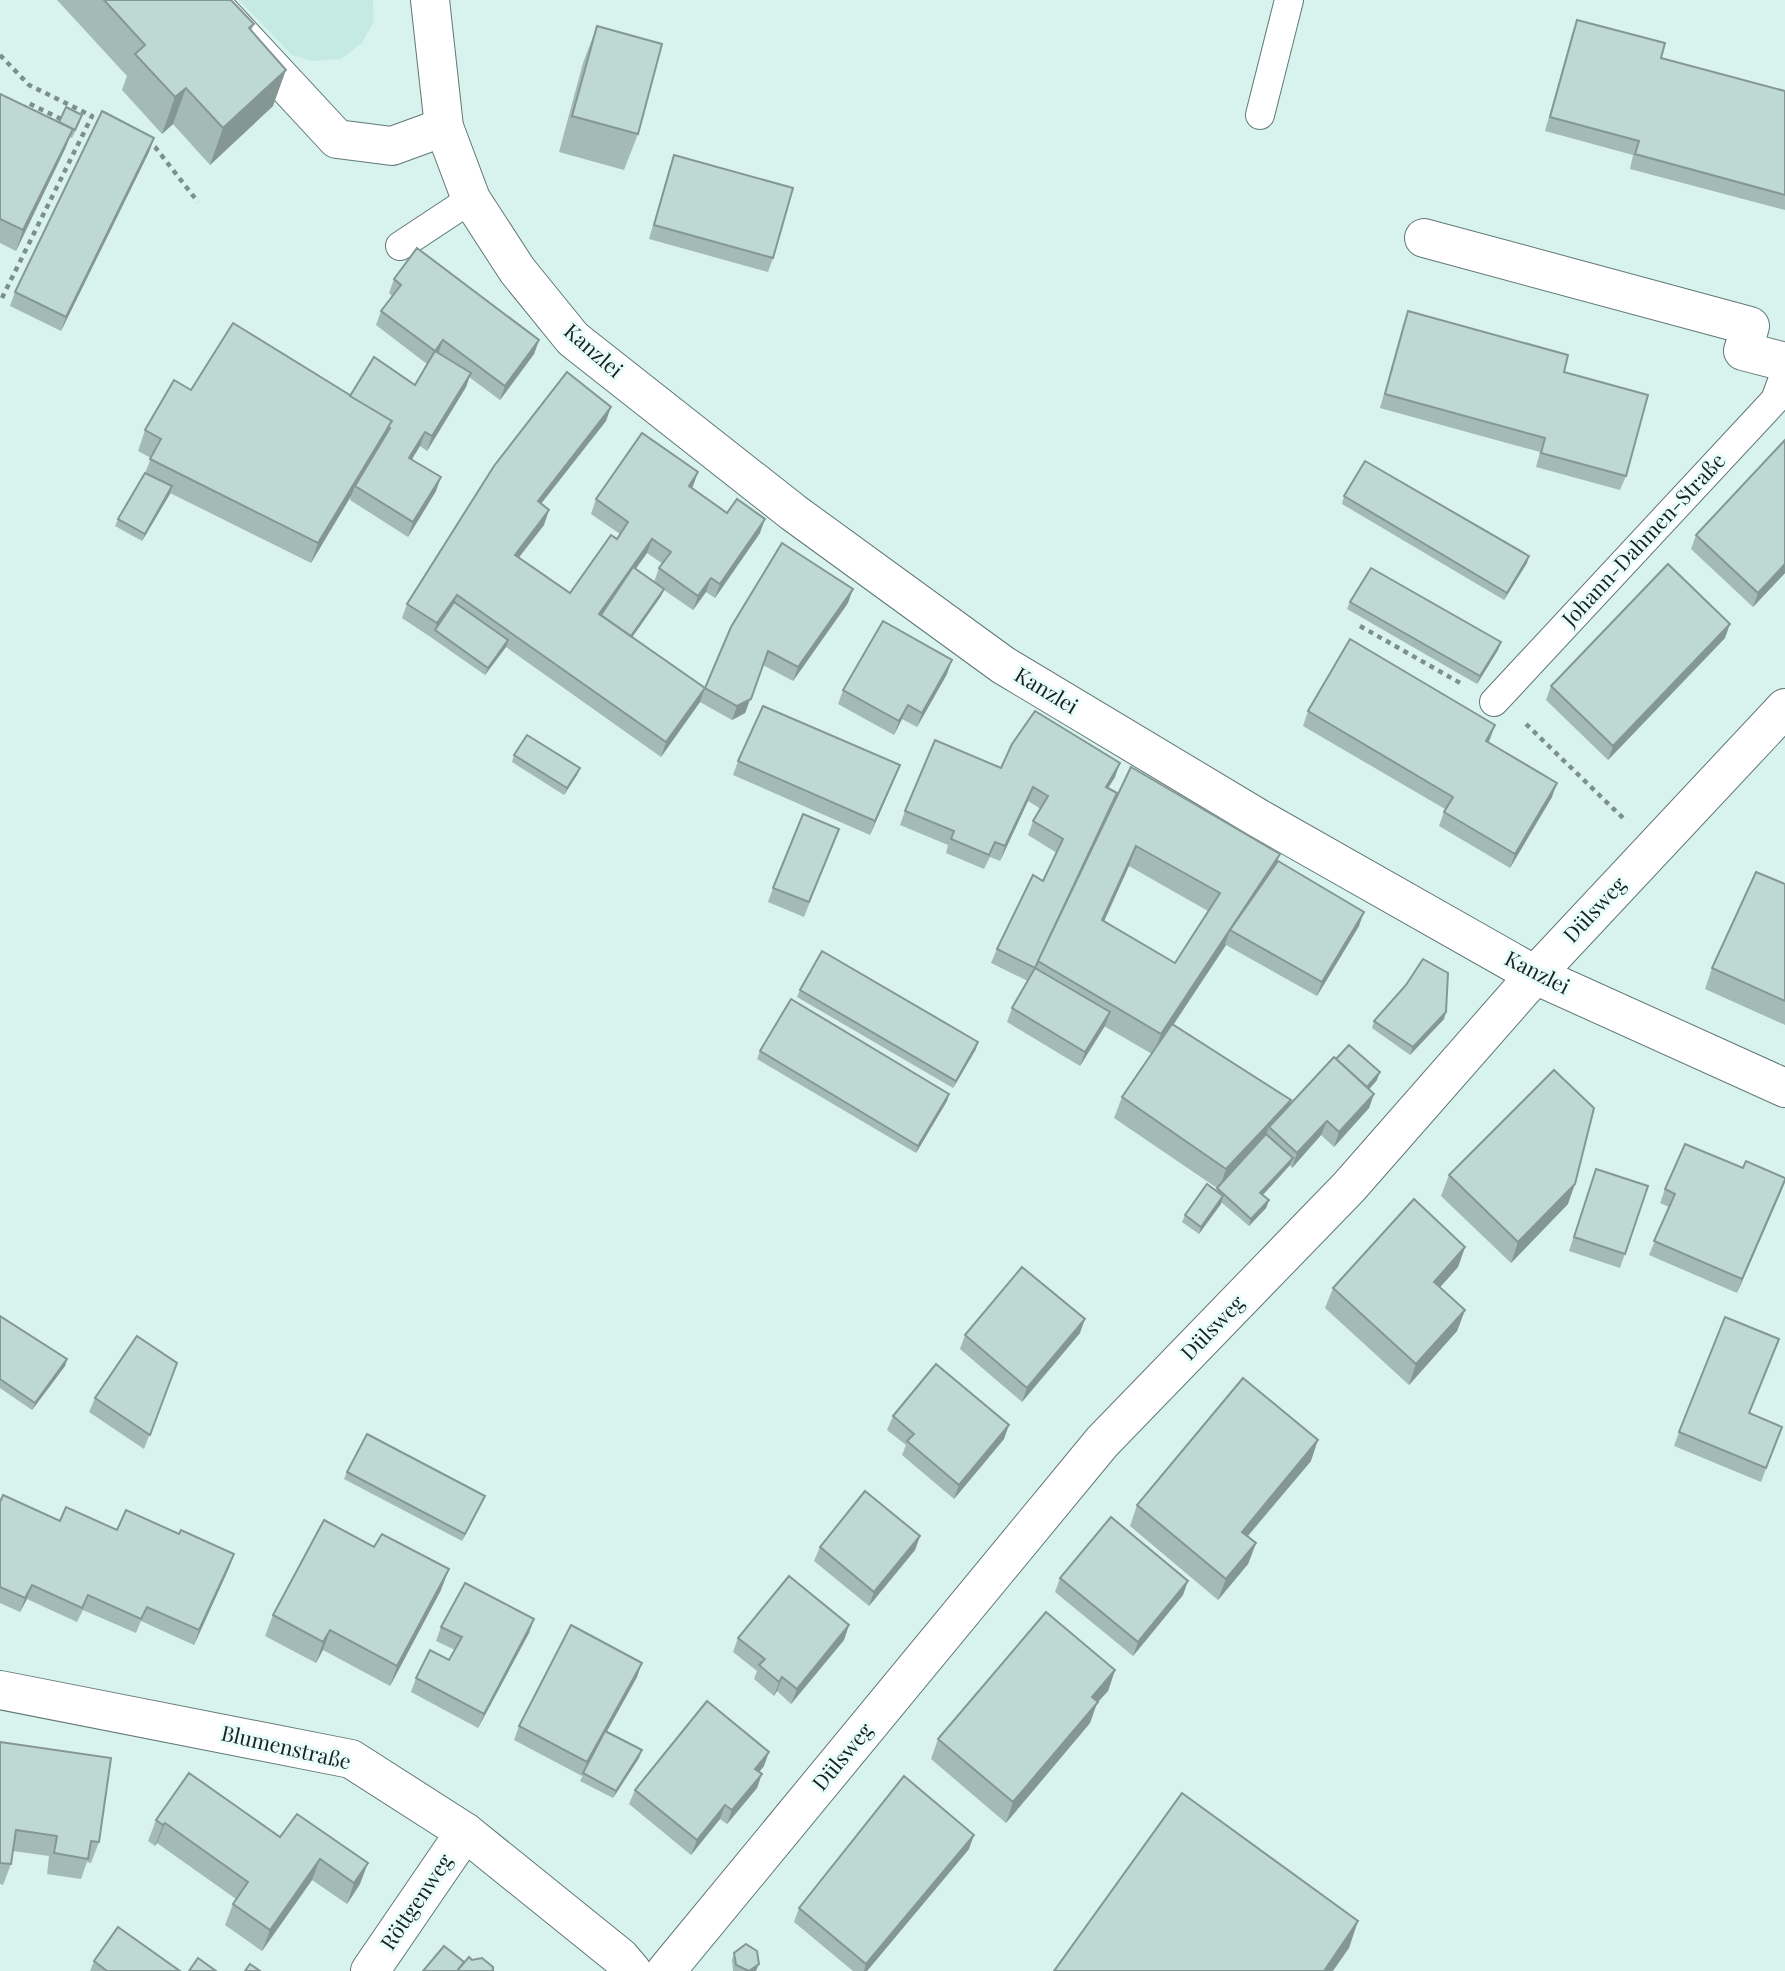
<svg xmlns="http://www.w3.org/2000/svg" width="1785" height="1971" viewBox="0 0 1785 1971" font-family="'Playfair Display',serif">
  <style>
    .built { fill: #c5e9e3 }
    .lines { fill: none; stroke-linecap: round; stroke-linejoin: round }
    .lane-casing { stroke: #617875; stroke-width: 30 }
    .street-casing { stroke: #617875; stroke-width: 40 }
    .path { stroke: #7d8f8c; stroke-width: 4.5; stroke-dasharray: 5 5; stroke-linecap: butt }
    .lane { stroke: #fff; stroke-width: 28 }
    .street { stroke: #fff; stroke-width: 38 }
    .wall { fill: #a3bab6; fill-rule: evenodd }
    .shaded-wall { fill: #859794 }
    .building { fill: #bed8d4; stroke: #859794; stroke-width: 2; fill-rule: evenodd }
    .labels { text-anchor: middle; stroke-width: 6; stroke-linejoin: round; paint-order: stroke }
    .street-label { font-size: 21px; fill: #182220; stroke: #e9fefb }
  </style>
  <rect width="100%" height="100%" fill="#d8f2ee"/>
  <polygon class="built" points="239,0 373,0 374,21 362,43 341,59 312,61 292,55"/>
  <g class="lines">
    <defs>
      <g id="lane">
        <polyline points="1260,115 1289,0"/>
        <polyline points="400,246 471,199"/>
        <polyline points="1494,702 1775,400 1785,373"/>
      </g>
      <g id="street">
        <polyline points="208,0 337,139 392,146 444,127"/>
        <polyline points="430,0 444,127 471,199 517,270 573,339 794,513 1003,665 1258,818 1535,975 1785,1088"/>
        <polyline points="1424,238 1750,326 1743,351 1785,362"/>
        <polyline points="0,1690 351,1759 465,1832 620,1957 632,1971"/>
        <polyline points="370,1971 465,1832"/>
        <polyline points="666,1971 1102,1442 1349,1187 1535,975 1785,708"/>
      </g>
    </defs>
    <use href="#lane" class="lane-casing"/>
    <use href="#street" class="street-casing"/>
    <g class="path">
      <polyline points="0,55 29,85 92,116 2,298"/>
      <polyline points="24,110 28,103 61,119 63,115"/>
      <polyline points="146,142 155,147 198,202"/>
      <polyline points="1360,626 1462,684"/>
      <polyline points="1526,724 1623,818"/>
    </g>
    <use href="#lane" class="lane"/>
    <use href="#street" class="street"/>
  </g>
  <g class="wall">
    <polygon points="57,0 231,0 254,24 251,31 273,106 210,165 173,124 162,134 122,90 127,76"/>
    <polygon points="1577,20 1661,58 1785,91 1785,210 1630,169 1633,155 1545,131 1572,34"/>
    <polygon points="597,26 638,134 624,170 559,152 583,63"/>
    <polygon points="0,94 59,122 80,122 72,138 70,137 65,149 16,251 0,243"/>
    <polygon points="154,138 149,152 61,331 10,306 15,292"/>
    <polygon points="674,155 773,258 768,272 649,239 669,169"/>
    <polygon points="394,279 539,340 534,354 500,400 469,377 466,387 427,451 420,446 412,459 436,491 408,537 350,500 351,496 311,563 170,493 142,541 115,526 118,519 145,473 151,458 138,451 145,430 191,390 350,396 415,385 427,364 376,325 381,311 392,296 389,293"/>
    <polygon points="1408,311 1564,372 1626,476 1620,490 1536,467 1540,452 1380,408 1403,325"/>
    <path d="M606,421L541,504L544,525L519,557L570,593L620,534L591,514L596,499L698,472L692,488L727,513L760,533L715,598L706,592L693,610L664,590L661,596L632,637L705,688L848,603L793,681L763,665L745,713L732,720L700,702L661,757L506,647L485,675L432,638L402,618L407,604ZM647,553L663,564L659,568L654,582L635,569Z"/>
    <polygon points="1785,440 1785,573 1753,607 1691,549 1696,535"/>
    <polygon points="1344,496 1527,563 1504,600 1342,504"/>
    <polygon points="1350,602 1498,650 1477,684 1347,609"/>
    <polygon points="1725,638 1608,760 1546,700 1551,686"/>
    <polygon points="947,674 917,727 902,719 894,735 838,704 843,690"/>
    <polygon points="1308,711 1490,739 1488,742 1552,797 1510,868 1439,826 1445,809 1303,726"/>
    <polygon points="514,755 577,775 564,795 512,762"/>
    <polygon points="738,761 894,780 870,835 733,775"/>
    <path d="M1001,768L1115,777L1108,788L1113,803L1278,861L1359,926L1317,996L1226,945L1174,1024L1291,1100L1290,1105L1336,1059L1377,1080L1369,1089L1374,1094L1369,1108L1334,1147L1321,1135L1292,1168L1290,1165L1263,1195L1269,1200L1266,1208L1249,1226L1221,1202L1199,1234L1182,1222L1185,1215L1216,1191L1217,1188L1114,1118L1122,1097L1152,1054L1104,1026L1080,1066L1007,1022L1012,1008L1028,981L991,963L997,949L1043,881L1057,853L1028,835L1033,821L1041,809L1028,801L1000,861L990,857L984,869L946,853L948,845L900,825L905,811ZM1129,866L1208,911L1175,963L1104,921Z"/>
    <polygon points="833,843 804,917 768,902 773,888"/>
    <polygon points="1785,884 1785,1025 1705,989 1712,968"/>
    <polygon points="1406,985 1444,1019 1410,1055 1372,1028 1374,1021"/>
    <polygon points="800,990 976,1049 953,1088 797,997"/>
    <polygon points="760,1051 949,1094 947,1101 916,1153 757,1059"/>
    <polygon points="1743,1168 1785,1181 1737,1293 1649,1255 1669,1207 1660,1203 1665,1189"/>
    <polygon points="1449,1175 1568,1204 1511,1263 1441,1196"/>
    <polygon points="1591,1183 1648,1186 1620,1268 1569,1251"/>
    <polygon points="1465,1247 1458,1267 1440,1287 1465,1310 1457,1331 1409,1385 1325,1308 1333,1288"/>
    <polygon points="0,1316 67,1359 65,1366 32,1410 0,1388"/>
    <polygon points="1080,1333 1022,1402 960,1349 965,1335"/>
    <polygon points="177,1363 144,1449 89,1412 95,1398"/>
    <polygon points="1749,1413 1782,1427 1761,1482 1674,1446 1679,1432"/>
    <polygon points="893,1416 1004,1439 954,1499 902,1455 906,1445 887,1430"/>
    <polygon points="1311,1461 1248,1536 1256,1543 1248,1564 1218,1600 1130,1526 1137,1505"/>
    <polygon points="347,1472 485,1496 482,1503 462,1541 344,1479"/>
    <polygon points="0,1502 60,1521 117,1530 179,1534 234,1554 229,1568 194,1645 141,1621 136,1633 83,1610 77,1622 27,1599 20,1612 0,1603"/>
    <polygon points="920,1536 915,1550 869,1606 814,1561 820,1547"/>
    <polygon points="1060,1578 1183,1595 1133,1656 1055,1592"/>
    <polygon points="441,1590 390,1686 323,1650 316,1663 265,1636 273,1615"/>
    <polygon points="534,1619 529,1633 478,1728 411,1692 416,1678 449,1660 455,1650 436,1641 441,1627"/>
    <polygon points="849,1625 844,1640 791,1704 777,1691 774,1696 754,1679 757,1671 733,1652 738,1638"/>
    <polygon points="1115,1670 1108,1691 1097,1703 1090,1723 1006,1823 931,1759 938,1739"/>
    <polygon points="637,1677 607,1731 639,1758 613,1798 580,1781 583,1775 582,1776 514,1740 519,1726"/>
    <polygon points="0,1742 99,1842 91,1863 87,1862 81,1879 47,1874 49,1856 13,1851 11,1864 3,1885 0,1884"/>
    <polygon points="764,1766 759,1772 757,1788 727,1824 720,1819 691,1855 629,1804 635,1790"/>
    <polygon points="297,1814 360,1884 347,1904 312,1880 262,1951 225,1925 233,1904 236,1899 157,1843 155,1846 148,1841 156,1820 280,1837"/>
    <polygon points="969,1849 867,1971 853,1971 794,1922 799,1908"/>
    <polygon points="734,1953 756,1971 733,1971 732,1960"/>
    <polygon points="94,1961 180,1971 90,1971"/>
  </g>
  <g class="shaded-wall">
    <polygon points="286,70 273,106 210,165 223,128"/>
    <polygon points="186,88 173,124 162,134 175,97"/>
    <polygon points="73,129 65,149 16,251 23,230"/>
    <polygon points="154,138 149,152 61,331 66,317"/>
    <polygon points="443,340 438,354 435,351"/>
    <polygon points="539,340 534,354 500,400 505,386"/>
    <polygon points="471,373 466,387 427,451 432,436"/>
    <polygon points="611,407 606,421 532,515 538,501"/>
    <polygon points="392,421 384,442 355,486 351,496 311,563 318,543"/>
    <polygon points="425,432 420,446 404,472 409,458"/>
    <polygon points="698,472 693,486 684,501 689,486"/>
    <polygon points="441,477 436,491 408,537 413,522"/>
    <polygon points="172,486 170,494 142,541 145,534"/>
    <polygon points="549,510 544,525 510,569 515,555"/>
    <polygon points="765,519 760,533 715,598 720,584"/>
    <polygon points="652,539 647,553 598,622 599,614"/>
    <polygon points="1529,556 1527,563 1504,600 1507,593"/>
    <polygon points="1785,564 1785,573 1753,607 1758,593"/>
    <polygon points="711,578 706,592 693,610 698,596"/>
    <polygon points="664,589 661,596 624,649 627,642"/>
    <polygon points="853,589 848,603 793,681 798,667"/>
    <polygon points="457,595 452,609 435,630 437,623"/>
    <polygon points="1730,624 1725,638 1608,760 1613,746"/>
    <polygon points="508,640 506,647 485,675 488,668"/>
    <polygon points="1501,642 1498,650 1477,684 1480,676"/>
    <polygon points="768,651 745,713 732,720 737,706"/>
    <polygon points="952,660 947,674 917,727 922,713"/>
    <polygon points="705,688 700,702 661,757 666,742"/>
    <polygon points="908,705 902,719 894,735 899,721"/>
    <polygon points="1495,725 1490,739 1481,755 1486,741"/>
    <polygon points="1120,763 1115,777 1100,801 1106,787"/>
    <polygon points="900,765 894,780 870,835 875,821"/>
    <polygon points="580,768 577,775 564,795 567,788"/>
    <polygon points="1557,783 1552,797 1510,868 1515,854"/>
    <polygon points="1033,787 1028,801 1000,861 1005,846"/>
    <polygon points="1136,846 1129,866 1095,941 1102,920"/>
    <polygon points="1280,854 1272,875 1230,930 1225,944 1226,945 1153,1055 1161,1034"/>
    <polygon points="1364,912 1359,926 1317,996 1322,982"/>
    <polygon points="1110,1012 1105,1026 1080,1066 1085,1052"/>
    <polygon points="1446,1012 1444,1019 1410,1055 1413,1047"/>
    <polygon points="978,1042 976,1049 953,1088 956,1081"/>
    <polygon points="1380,1072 1377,1080 1360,1100 1363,1092"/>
    <polygon points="949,1094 947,1101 916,1153 918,1146"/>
    <polygon points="1374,1094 1369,1108 1334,1147 1339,1132"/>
    <polygon points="1291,1100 1284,1120 1269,1127 1264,1142 1219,1190 1226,1169"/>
    <polygon points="1327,1121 1321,1135 1292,1168 1297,1153"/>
    <polygon points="1293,1158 1290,1165 1258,1200 1260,1193"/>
    <polygon points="1785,1180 1781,1192 1737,1293 1742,1279"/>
    <polygon points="1575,1184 1568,1204 1511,1263 1518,1242"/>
    <polygon points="1223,1196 1221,1204 1199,1234 1201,1227"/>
    <polygon points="1269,1200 1266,1208 1249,1226 1251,1219"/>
    <polygon points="1465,1247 1458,1267 1427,1302 1434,1282"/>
    <polygon points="1465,1310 1457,1331 1409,1385 1416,1364"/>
    <polygon points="1085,1319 1080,1333 1022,1402 1027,1388"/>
    <polygon points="67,1359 65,1366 32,1410 35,1403"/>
    <polygon points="1009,1425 1004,1439 954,1499 959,1485"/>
    <polygon points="1318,1440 1311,1461 1234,1552 1242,1532"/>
    <polygon points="485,1496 482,1503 462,1541 465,1534"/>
    <polygon points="920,1536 915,1550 869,1606 874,1592"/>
    <polygon points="1256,1543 1248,1564 1218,1600 1226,1579"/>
    <polygon points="234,1554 229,1568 194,1645 199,1630"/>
    <polygon points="449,1569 441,1590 390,1686 397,1666"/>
    <polygon points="1188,1581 1183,1595 1133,1656 1138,1642"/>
    <polygon points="32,1585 27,1599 20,1612 25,1598"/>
    <polygon points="534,1619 529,1633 478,1728 484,1714"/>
    <polygon points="849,1625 844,1640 791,1704 797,1689"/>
    <polygon points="330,1630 323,1650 316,1663 323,1642"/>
    <polygon points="642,1663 637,1677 582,1776 587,1762"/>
    <polygon points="1115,1670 1108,1691 1097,1703 1090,1723 1006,1823 1013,1802 1092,1697"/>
    <polygon points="782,1677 777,1691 774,1696 779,1682"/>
    <polygon points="642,1750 639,1758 613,1798 616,1791"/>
    <polygon points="769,1752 764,1766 750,1783 755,1769"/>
    <polygon points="762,1774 757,1788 727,1824 732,1810"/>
    <polygon points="725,1805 720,1819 691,1855 697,1840"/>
    <polygon points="165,1823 157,1843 155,1846 163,1825"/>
    <polygon points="974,1835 969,1849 867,1971 864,1971 866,1964"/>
    <polygon points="320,1859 312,1880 262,1951 270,1930"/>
    <polygon points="368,1863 360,1884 347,1904 354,1883"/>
    <polygon points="1358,1921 1349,1948 1333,1971 1324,1971"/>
    <polygon points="759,1964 756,1971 749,1971"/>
  </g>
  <g class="building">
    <polygon points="104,0 231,0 254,24 249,28 286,70 223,128 186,88 175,97 135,54 145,45"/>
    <polygon points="1577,20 1665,43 1661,58 1785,91 1785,195 1635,154 1639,141 1550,117"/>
    <polygon points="597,26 662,44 638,134 572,116"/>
    <polygon points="0,94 73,129 23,230 0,219"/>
    <polygon points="66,107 82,115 75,130 59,122"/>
    <polygon points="102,111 154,138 66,317 15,292"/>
    <polygon points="674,155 793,188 773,258 654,225"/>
    <polygon points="417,248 539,340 505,386 443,340 435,351 381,311 401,285 394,279"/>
    <polygon points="1408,311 1568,355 1564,372 1648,395 1626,476 1541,453 1545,438 1385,394"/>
    <polygon points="233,323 392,421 318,543 150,459 161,439 145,430 174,380 191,390"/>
    <polygon points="435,351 471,373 432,436 425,432 409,458 441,477 413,522 355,486 390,428 388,427 392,421 350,396 374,357 415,385"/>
    <polygon points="567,372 611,407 538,501 549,510 515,555 570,593 611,535 617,539 628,522 596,499 642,433 698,472 689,486 727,513 737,499 765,519 720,584 711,578 698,596 659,568 671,552 652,539 599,614 705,688 666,742 457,595 437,623 407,604 494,466"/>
    <polygon points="1785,440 1785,564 1758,593 1696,535"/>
    <polygon points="1365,461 1529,556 1507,593 1344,496"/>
    <polygon points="145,473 172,486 145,534 118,519"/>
    <polygon points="782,543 853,589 798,667 768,651 751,699 737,706 705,688 731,627"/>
    <polygon points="1668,564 1730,624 1613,746 1551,686"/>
    <polygon points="633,567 664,589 631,636 601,615"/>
    <polygon points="1371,568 1501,642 1480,676 1350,602"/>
    <polygon points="454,602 508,640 488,668 435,630"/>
    <polygon points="883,621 952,660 922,713 908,705 899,721 843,690"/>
    <polygon points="1350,639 1495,725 1486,741 1557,783 1515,854 1444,812 1453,797 1308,711"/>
    <polygon points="763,706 900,765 875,821 738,761"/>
    <polygon points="1035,711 1120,763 1106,787 1117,793 1035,968 997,949 1033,875 1043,881 1063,839 1033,821 1048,796 1033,787 1005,846 995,842 989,855 951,839 954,831 905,811 935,740 1001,768 1012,744"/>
    <polygon points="527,735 580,768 567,788 514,755"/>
    <path d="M1131,767L1280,854L1161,1034L1038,961ZM1136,846L1220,893L1175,963L1102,920Z"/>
    <polygon points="803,814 839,829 809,902 773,888"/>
    <polygon points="1278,861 1364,912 1322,982 1230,930"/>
    <polygon points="1756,872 1785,884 1785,1001 1712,968"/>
    <polygon points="822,951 978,1042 956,1081 800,990"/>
    <polygon points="1423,959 1448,973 1446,1012 1413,1047 1374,1021 1406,985"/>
    <polygon points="1035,968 1110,1012 1085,1052 1012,1008"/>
    <polygon points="791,999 949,1094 918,1146 760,1051"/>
    <polygon points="1172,1024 1291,1100 1226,1169 1122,1097"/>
    <polygon points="1349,1045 1380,1072 1367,1087 1336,1059"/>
    <polygon points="1334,1057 1374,1094 1339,1132 1327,1121 1297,1153 1269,1127"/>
    <polygon points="1554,1070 1594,1108 1575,1184 1518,1242 1449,1175"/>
    <polygon points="1266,1134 1293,1158 1260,1193 1269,1200 1251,1219 1217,1188"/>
    <polygon points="1685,1144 1743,1168 1746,1161 1785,1178 1785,1180 1742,1279 1654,1241 1675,1194 1665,1189"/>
    <polygon points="1596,1169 1648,1186 1625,1254 1574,1237"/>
    <polygon points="1207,1184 1223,1196 1201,1227 1185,1215"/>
    <polygon points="1414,1199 1465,1247 1434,1282 1465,1310 1416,1364 1333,1288"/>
    <polygon points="1022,1267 1085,1319 1027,1388 965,1335"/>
    <polygon points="0,1316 67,1359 35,1403 0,1379"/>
    <polygon points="1725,1317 1779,1339 1749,1413 1782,1427 1766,1468 1679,1432"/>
    <polygon points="137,1336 177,1363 150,1435 95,1398"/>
    <polygon points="936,1364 1009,1425 959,1485 907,1441 914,1434 893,1416"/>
    <polygon points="1243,1378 1318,1440 1242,1532 1256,1543 1226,1579 1137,1505"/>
    <polygon points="367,1434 485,1496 465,1534 347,1472"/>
    <polygon points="865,1491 920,1536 874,1592 820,1547"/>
    <polygon points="3,1495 60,1521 66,1507 117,1530 126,1510 179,1534 181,1530 234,1554 199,1630 147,1607 141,1619 88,1595 82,1608 32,1585 25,1598 0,1587 0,1502"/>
    <polygon points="1111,1517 1188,1581 1138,1642 1060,1578"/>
    <polygon points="324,1520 374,1547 382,1534 449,1569 397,1666 330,1630 323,1642 273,1615"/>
    <polygon points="789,1576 849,1625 797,1689 782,1677 779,1682 759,1665 765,1659 738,1638"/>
    <polygon points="465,1583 534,1619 484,1714 416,1678 430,1650 449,1660 462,1637 441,1627"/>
    <polygon points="1046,1612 1115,1670 1092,1697 1098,1702 1013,1802 938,1739"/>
    <polygon points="571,1625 642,1663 587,1762 519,1726"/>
    <polygon points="707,1701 769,1752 755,1769 762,1774 732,1810 725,1805 697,1840 635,1790"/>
    <polygon points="605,1731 642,1750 616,1791 583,1773"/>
    <polygon points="0,1742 111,1758 99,1842 91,1841 88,1859 54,1853 57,1836 16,1830 11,1864 0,1863"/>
    <polygon points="189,1773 280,1837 297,1814 368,1863 354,1883 320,1859 270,1930 233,1904 248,1882 165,1823 163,1825 156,1820"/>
    <polygon points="904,1776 974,1835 866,1964 799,1908"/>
    <polygon points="1182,1793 1358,1921 1324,1971 1054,1971"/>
    <polygon points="118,1927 180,1971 107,1971 94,1961"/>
    <polygon points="746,1944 757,1951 759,1964 749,1971 736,1965 734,1953"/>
    <polygon points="444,1946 464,1962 457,1971 423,1971"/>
    <polygon points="469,1957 472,1960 482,1958 493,1967 493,1971 457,1971"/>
    <polygon points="198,1958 216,1971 189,1971"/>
    <polygon points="250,1964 260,1971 245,1971"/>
  </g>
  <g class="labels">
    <g class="street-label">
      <text transform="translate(593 351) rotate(41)" y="7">Kanzlei</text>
      <text transform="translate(1644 540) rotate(-47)" y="7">Johann-Dahmen-Straße</text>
      <text transform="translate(1046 691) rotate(31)" y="7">Kanzlei</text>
      <text transform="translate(1595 910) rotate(-47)" y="7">Dülsweg</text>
      <text transform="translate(1537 973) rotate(27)" y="7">Kanzlei</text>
      <text transform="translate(1213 1328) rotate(-46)" y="7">Dülsweg</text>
      <text transform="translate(286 1748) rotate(13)" y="7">Blumenstraße</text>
      <text transform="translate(843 1757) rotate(-50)" y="7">Dülsweg</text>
      <text transform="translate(417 1902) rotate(-56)" y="7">Röttgenweg</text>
    </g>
  </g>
</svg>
